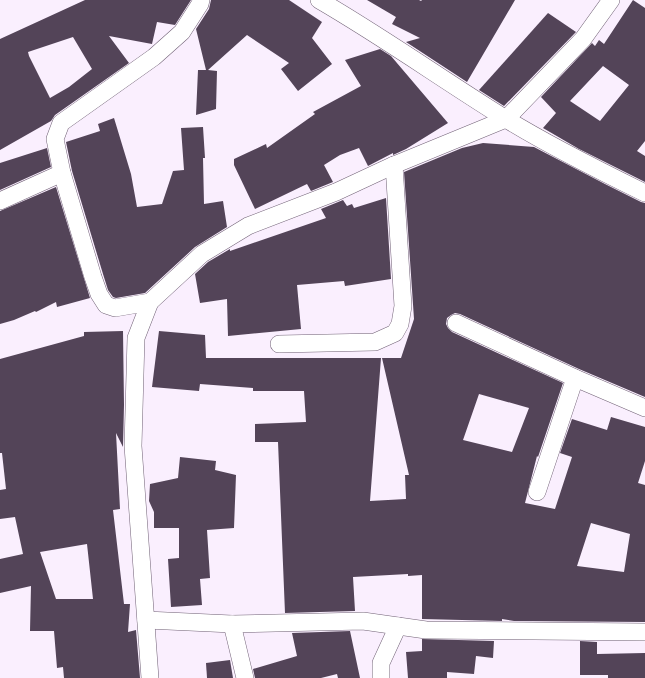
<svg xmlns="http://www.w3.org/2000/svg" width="645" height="678" viewBox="0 0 645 678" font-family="'Noto Sans',sans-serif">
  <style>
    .building { fill: #534458; fill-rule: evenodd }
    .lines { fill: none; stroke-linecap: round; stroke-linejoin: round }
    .minor-casing { stroke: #716276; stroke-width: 18 }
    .minor { stroke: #fff; stroke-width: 17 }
  </style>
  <rect width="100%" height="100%" fill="#faeffe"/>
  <g class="building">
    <path d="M85,0H191L175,25L157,22L152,44L109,36L129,63L55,115L51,121L0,150V39ZM73,37L92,69L69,87L50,98L29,56L28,52Z"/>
    <polygon points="211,0 289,0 322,22 312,38 332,64 298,91 281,69 289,63 247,35 208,70 217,71 216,109 196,115 198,70 206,70 196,29 209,9"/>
    <polygon points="367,0 419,0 421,1 422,0 515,0 467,82 406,42 420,38 392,24 396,17"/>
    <path d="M633,0L645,8V141L637,151L645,156V182L579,149L543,128L556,113L541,97L592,43L595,46L599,40L604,44ZM603,66L629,85L600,121L570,101Z"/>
    <polygon points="548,13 576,32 504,106 479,90"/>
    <polygon points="380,49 391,56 448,123 406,149 393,155 393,153 368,166 359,148 340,155 324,165 333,182 311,191 307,184 255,209 234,165 234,159 266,144 267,148 315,114 313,112 361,86 345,60"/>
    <polygon points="114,118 131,174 137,207 162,204 173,171 184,170 181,128 203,127 205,158 203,158 204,204 223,201 227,227 195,247 145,293 116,298 113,297 108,290 103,274 72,171 66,142 100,131 98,124"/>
    <path d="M483,143L534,147L605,184L641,202L645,203V397L579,369L460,314L455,313L451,315L447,318L446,324L448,328L452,332L563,383L538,457L537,456L525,503L555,509L572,457L560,453L572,419L607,430L611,417L645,427V461L638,483L645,485V622L514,621L502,619V621L422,619V575L408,576V574L353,577L355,611L285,613L278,442H255V424L306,422L304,391H253V388L200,384L199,391L152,387L159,331L205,335L206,358H381L370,501L406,499L405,475H409L382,358H401L414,319L404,172L462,148ZM479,394L529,408L512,452L463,440ZM591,523L630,534L624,572L577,566Z"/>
    <polygon points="47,148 51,167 0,190 0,163"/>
    <polygon points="56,187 90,298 57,307 56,302 36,312 35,311 14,320 0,324 0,211"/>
    <polygon points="386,198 391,279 345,286 344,281 297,285 301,329 228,336 227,299 200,303 195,274 208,262 230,249 230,251 326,218 321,209 343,200 347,206 352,204 354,208"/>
    <path d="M123,331L124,405L123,447L116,433L120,509L113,510L124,604H130L128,632L136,630L140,678H64L63,667L57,668L54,631H30L31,586L0,593V559L23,554L15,517L0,519V490L6,489L2,453H0V359L84,336V332ZM87,544L93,599H56L40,552Z"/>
    <polygon points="180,457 216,461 215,470 236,475 234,528 207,530 210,578 200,579 202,605 171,607 168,559 179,558 179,528 154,528 154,512 149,501 150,484 178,478"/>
    <polygon points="350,631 360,678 338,678 337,674 321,678 255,678 253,669 297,656 292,633"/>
    <polygon points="422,639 494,641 493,658 476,656 474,674 447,672 447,678 408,678 406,652 422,651"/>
    <polygon points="580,641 597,642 597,654 645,653 645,678 608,678 608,675 580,675"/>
    <polygon points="230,660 233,678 207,678 206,663"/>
  </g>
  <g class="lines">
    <defs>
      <g id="minor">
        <path d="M319,0C383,37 443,80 506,119C550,146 598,170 645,193"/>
        <polyline points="0,201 62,173"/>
        <polyline points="150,302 115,308 106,305 99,294 93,277 62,173 55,139 61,123 154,57 182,32 200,4 201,0"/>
        <polyline points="456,323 575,378 645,408"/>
        <polyline points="279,344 375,342 395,333 400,324 403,306 394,165"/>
        <polyline points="537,492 575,378"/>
        <polyline points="146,620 232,624 363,621 426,630 645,632"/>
        <polyline points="232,624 245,678"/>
        <polyline points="150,678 133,446 136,338 150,302 202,254 248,226 336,192 394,165 506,119 583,39 611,0"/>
        <polyline points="381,678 381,663 398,626"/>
      </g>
    </defs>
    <use href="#minor" class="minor-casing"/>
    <use href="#minor" class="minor"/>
  </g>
</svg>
